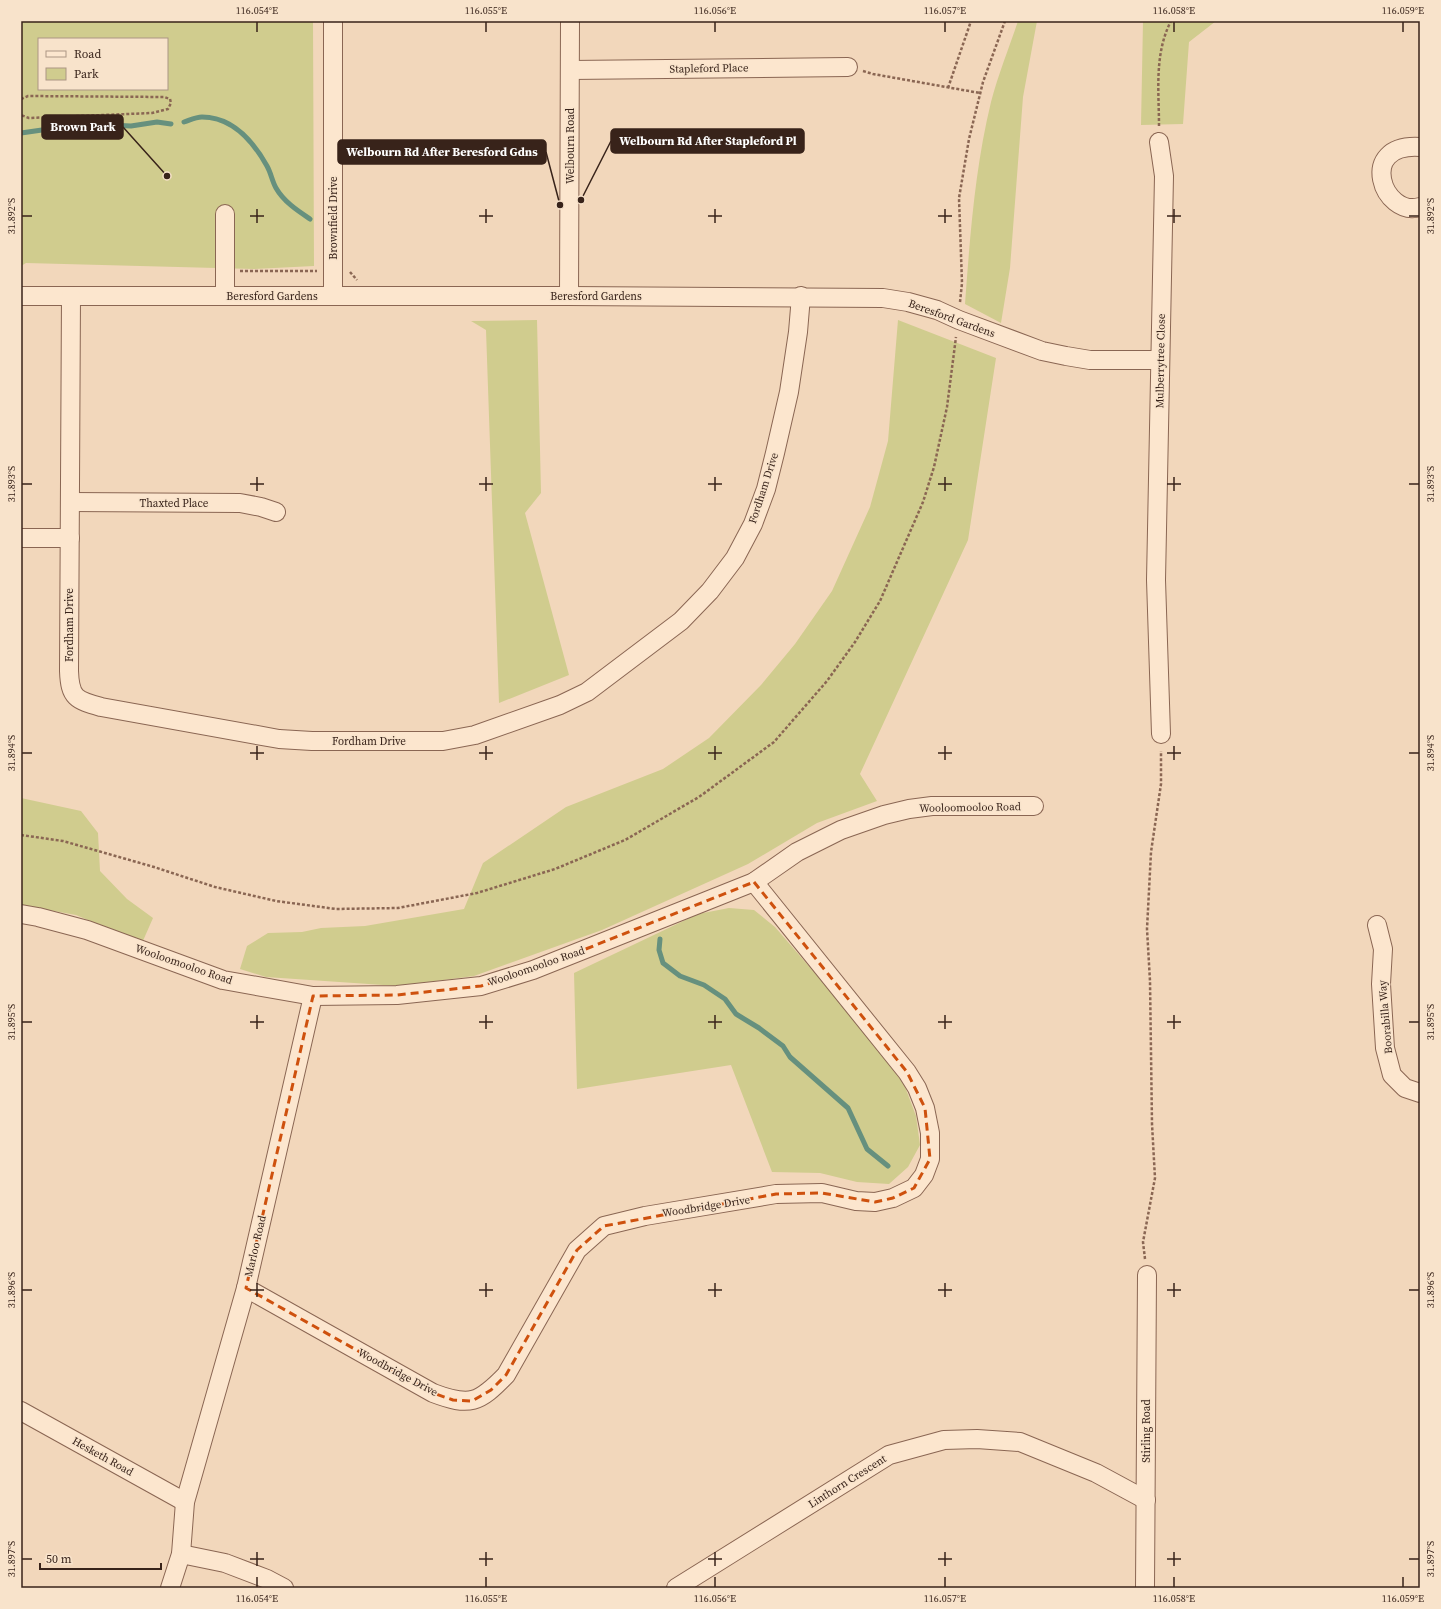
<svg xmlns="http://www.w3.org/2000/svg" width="1441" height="1609" viewBox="0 0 1441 1609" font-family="'Source Serif 4',serif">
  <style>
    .green { fill: #d0cc8e; fill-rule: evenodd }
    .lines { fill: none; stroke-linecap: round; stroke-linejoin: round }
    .stream { stroke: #66907e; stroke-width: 5 }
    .minor-casing { stroke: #8a6653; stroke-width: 20 }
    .path { stroke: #8a6653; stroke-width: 2.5; stroke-dasharray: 3 2; stroke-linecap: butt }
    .minor { stroke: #fce6ce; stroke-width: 18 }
    .marked { fill: none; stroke: #ce510e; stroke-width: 3; stroke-dasharray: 8 5; stroke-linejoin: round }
    .ticks { fill: none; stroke: #38231a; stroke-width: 1.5 }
    .labels { text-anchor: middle; stroke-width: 3; stroke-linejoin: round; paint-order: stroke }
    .street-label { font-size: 11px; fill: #38231a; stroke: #f8e3cb }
    .leader { fill: none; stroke: #38231a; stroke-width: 1.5 }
    .callout-dot { fill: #38231a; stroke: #f8e3cb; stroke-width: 1.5 }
    .callout { fill: #38231a; stroke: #38231a; stroke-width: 1.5 }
    .callout-label { font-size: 12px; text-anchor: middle; font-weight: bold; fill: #fff }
    .neatline { fill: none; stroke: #38231a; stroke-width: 1.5 }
    .ticks-label { font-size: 10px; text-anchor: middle; fill: #38231a }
  </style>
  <rect width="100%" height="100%" fill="#f2d7bb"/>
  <g class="green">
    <path d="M21,21H313L314,266L254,269L26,263L21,266ZM39,39H167V89H39Z"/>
    <path d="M1018,21H1037L1023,97L1010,268L1001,323L965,304C970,236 975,168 991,102C998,75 1009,48 1018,21Z"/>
    <polygon points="1143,21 1216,21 1189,42 1183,124 1141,125"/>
    <polygon points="537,320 541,493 525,513 569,675 499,703 486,330 471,321"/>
    <polygon points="898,320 996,358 968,540 860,774 877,801 817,823 748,864 602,930 474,976 398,986 266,977 240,969 247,946 268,933 302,932 321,928 365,926 464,909 483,863 566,807 663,769 709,738 761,685 795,644 832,591 870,507 888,441"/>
    <polygon points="21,798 81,811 98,833 100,871 127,899 153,918 142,943 76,915 21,905"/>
    <polygon points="729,908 754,910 775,927 845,1008 904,1084 916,1116 920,1145 908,1167 889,1184 857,1182 820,1173 772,1172 731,1065 577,1089 574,973 698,914"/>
  </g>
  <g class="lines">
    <g class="stream">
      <path d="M184,122C190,120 196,117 202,117C233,117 253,141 267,166C271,173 272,181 276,188C284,202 298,211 310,219"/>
      <polyline points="21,133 63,127 110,125 131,126 157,122 171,124"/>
      <polyline points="660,939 659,950 663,963 680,976 704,985 725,999 736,1014 759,1028 783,1046 790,1057 848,1108 867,1149 888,1166"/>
    </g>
    <defs>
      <g id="minor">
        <polyline points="333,21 333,296"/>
        <polyline points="570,70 848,67"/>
        <polyline points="1159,142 1164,176 1156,580 1161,734"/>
        <path d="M1420,147C1356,143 1383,218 1420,207"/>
        <polyline points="225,214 225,296"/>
        <polyline points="21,296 569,296 883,298 908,302 937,310 959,320 1042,351 1066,356 1090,360 1160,360"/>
        <path d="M71,296L69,671C70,698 76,700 101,707L279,739L312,741H443L475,735L560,705L587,692L681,621L710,591L735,558L753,524L766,489L775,453L789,392L798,332L801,296"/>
        <polyline points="569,296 570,21"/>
        <polyline points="70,502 240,503 261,507 276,512"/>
        <polyline points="21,538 70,538"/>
        <polyline points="21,914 38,917 87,930 223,980 313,996 397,995 481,986 533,970 754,882 797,852 841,830 884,815 909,809 932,806 1034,806"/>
        <polyline points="1377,925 1383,949 1381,984 1385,1048 1392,1075 1405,1088 1420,1093"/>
        <path d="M246,1288L433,1393C470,1407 479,1403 506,1375L577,1250L604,1226L645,1216L776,1194L822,1193L856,1201L875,1202L893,1198L914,1188L924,1175L930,1159V1133L925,1108L917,1088L907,1072L754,882"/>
        <polyline points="21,1411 185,1502"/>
        <polyline points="181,1554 225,1563 267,1579 284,1588"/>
        <polyline points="170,1588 181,1554 185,1502 246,1288 313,996"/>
        <polyline points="676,1588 889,1455 944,1440 977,1439 1020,1442 1096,1473 1146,1500"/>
        <polyline points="1145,1588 1147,1275"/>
      </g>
    </defs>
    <use href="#minor" class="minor-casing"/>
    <g class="path">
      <polyline points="863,71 873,74 980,93"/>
      <polyline points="948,88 971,21"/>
      <polyline points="21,99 28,96 164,97 170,99 171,103 168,109 152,113 29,118 21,115"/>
      <path d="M1159,126C1159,91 1154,54 1171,21"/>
      <polyline points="240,271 317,271"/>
      <polyline points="350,272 357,280"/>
      <polyline points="960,302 962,283 959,198 969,139 983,82 1005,21"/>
      <polyline points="21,835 63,841 154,867 215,887 276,901 336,909 398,908 477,893 555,869 625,840 699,797 774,742 827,681 855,642 880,601 923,502 934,467 947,407 956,337"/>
      <polyline points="1145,1259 1143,1242 1155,1178 1152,1124 1150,981 1147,929 1151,852 1161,784 1161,751"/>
    </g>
    <use href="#minor" class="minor"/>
  </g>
  <path class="marked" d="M754,882L907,1072L925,1108L930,1159L914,1188L893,1198L875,1202L822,1193L776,1194L604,1226L577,1250L506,1375L491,1390L472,1401L453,1400L433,1393L246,1288L313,996L397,995L481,986L533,970Z"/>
  <path class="ticks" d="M257,22V32M486,22V32M715,22V32M945,22V32M1174,22V32M1403,22V32M257,209V223M486,209V223M715,209V223M945,209V223M1174,209V223M22,216H32M250,216H264M479,216H493M708,216H722M938,216H952M1167,216H1181M1409,216H1419M257,477V491M486,477V491M715,477V491M945,477V491M1174,477V491M22,484H32M250,484H264M479,484H493M708,484H722M938,484H952M1167,484H1181M1409,484H1419M257,746V760M486,746V760M715,746V760M945,746V760M1174,746V760M22,753H32M250,753H264M479,753H493M708,753H722M938,753H952M1167,753H1181M1409,753H1419M257,1015V1029M486,1015V1029M715,1015V1029M945,1015V1029M1174,1015V1029M22,1022H32M250,1022H264M479,1022H493M708,1022H722M938,1022H952M1167,1022H1181M1409,1022H1419M257,1283V1297M486,1283V1297M715,1283V1297M945,1283V1297M1174,1283V1297M22,1290H32M250,1290H264M479,1290H493M708,1290H722M938,1290H952M1167,1290H1181M1409,1290H1419M257,1552V1566M486,1552V1566M715,1552V1566M945,1552V1566M1174,1552V1566M22,1559H32M250,1559H264M479,1559H493M708,1559H722M938,1559H952M1167,1559H1181M1409,1559H1419M257,1577V1587M486,1577V1587M715,1577V1587M945,1577V1587M1174,1577V1587M1403,1577V1587"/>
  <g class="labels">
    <g class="street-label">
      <text transform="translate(709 68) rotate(-1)" y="4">Stapleford Place</text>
      <text transform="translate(570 146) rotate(-90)" y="4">Welbourn Road</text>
      <text transform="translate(333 218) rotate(-90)" y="4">Brownfield Drive</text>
      <text x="272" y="300">Beresford Gardens</text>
      <text x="596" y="300">Beresford Gardens</text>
      <text transform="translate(952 318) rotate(20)" y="4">Beresford Gardens</text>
      <text transform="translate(1160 361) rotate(-89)" y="4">Mulberrytree Close</text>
      <text transform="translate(763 488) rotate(-72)" y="4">Fordham Drive</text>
      <text x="174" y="507">Thaxted Place</text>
      <text transform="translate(69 625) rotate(-90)" y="4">Fordham Drive</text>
      <text x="369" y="745">Fordham Drive</text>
      <text transform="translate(970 807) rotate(-1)" y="4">Wooloomooloo Road</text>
      <text transform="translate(184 964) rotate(19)" y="4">Wooloomooloo Road</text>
      <text transform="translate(536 966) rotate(-19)" y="4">Wooloomooloo Road</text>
      <text transform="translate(1385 1017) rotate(-95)" y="4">Boorabilla Way</text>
      <text transform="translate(706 1206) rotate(-9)" y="4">Woodbridge Drive</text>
      <text transform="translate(255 1246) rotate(-77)" y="4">Marloo Road</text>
      <text transform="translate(398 1372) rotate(28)" y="4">Woodbridge Drive</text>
      <text transform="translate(1146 1431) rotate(-90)" y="4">Stirling Road</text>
      <text transform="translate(103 1456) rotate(29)" y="4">Hesketh Road</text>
      <text transform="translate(847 1481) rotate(-32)" y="4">Linthorn Crescent</text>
    </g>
  </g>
  <path class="leader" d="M167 176L123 127M581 200L611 141M560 205L546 152"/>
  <g class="callout-dot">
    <circle cx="167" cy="176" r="4"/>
    <circle cx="581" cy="200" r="4"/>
    <circle cx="560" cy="205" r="4"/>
  </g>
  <g class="callout">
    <rect x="42" y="115" width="81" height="24" rx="4"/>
    <rect x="611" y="129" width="193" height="24" rx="4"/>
    <rect x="338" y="140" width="208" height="24" rx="4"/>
  </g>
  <g class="callout-label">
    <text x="83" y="131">Brown Park</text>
    <text x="708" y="145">Welbourn Rd After Stapleford Pl</text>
    <text x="442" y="156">Welbourn Rd After Beresford Gdns</text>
  </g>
  <rect width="1441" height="1609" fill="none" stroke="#f8e3cb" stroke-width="44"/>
  <rect x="38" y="38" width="130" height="52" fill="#f8e3cb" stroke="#ab9684"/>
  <rect x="46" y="51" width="20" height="6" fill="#fce6ce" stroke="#ab9684"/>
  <text x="74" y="58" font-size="12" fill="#38231a">Road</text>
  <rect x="46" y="68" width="20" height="12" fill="#d0cc8e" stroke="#ab9684"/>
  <text x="74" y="78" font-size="12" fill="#38231a">Park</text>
  <path d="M40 1563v6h121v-6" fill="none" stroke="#38231a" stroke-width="2"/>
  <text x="46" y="1563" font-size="12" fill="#38231a" stroke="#f8e3cb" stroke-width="3" paint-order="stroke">50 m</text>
  <rect x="22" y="22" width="1397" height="1565" class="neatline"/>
  <g class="ticks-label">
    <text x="257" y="14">116.054°E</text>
    <text x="486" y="14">116.055°E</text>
    <text x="715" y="14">116.056°E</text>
    <text x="945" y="14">116.057°E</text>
    <text x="1174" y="14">116.058°E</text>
    <text x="1403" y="14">116.059°E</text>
    <text transform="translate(11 216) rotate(-90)" y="4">31.892°S</text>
    <text transform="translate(1430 216) rotate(-90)" y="4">31.892°S</text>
    <text transform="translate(11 484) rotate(-90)" y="4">31.893°S</text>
    <text transform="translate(1430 484) rotate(-90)" y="4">31.893°S</text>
    <text transform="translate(11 753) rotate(-90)" y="4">31.894°S</text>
    <text transform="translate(1430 753) rotate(-90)" y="4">31.894°S</text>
    <text transform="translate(11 1022) rotate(-90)" y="4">31.895°S</text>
    <text transform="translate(1430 1022) rotate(-90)" y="4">31.895°S</text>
    <text transform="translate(11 1290) rotate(-90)" y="4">31.896°S</text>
    <text transform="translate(1430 1290) rotate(-90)" y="4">31.896°S</text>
    <text transform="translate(11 1559) rotate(-90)" y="4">31.897°S</text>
    <text transform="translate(1430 1559) rotate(-90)" y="4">31.897°S</text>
    <text x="257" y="1602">116.054°E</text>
    <text x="486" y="1602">116.055°E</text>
    <text x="715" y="1602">116.056°E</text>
    <text x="945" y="1602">116.057°E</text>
    <text x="1174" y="1602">116.058°E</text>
    <text x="1403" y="1602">116.059°E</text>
  </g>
</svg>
